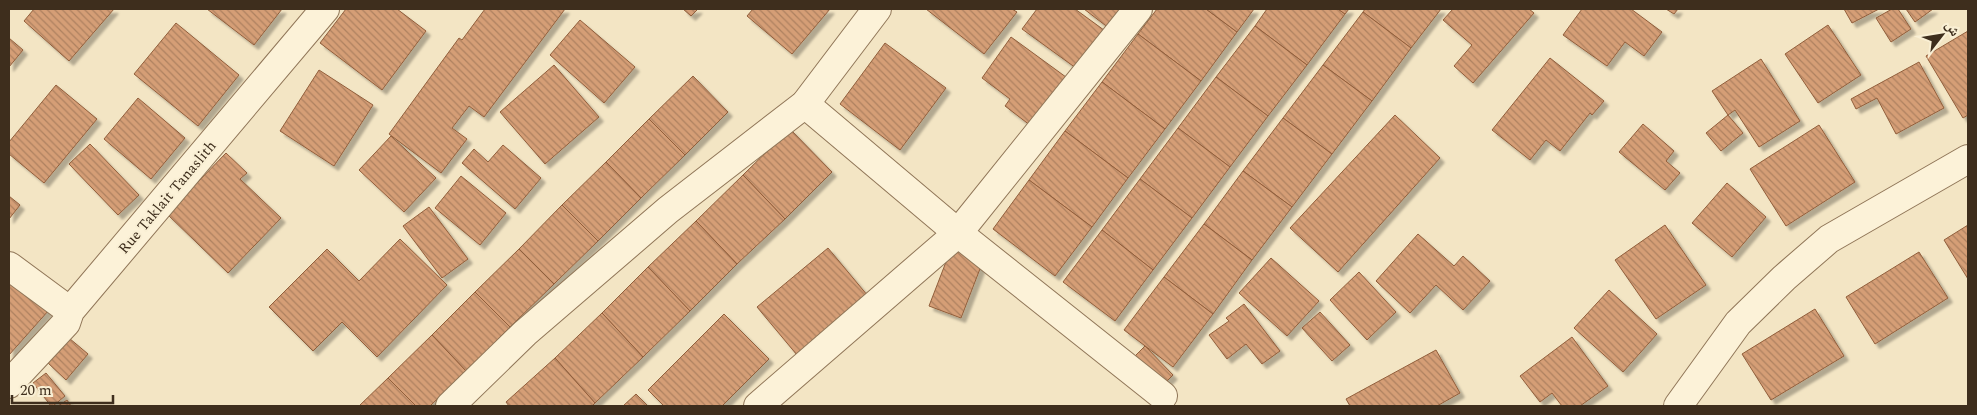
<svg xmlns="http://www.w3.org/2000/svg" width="1977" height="415" viewBox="0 0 1977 415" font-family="Spectral,'Noto Naskh Arabic',serif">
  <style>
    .building { fill: url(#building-back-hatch); stroke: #915e3b; filter: url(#shadow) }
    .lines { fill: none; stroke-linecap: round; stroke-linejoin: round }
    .street-casing { stroke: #907658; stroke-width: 30 }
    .street { stroke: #fcf2d8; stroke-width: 28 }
    .labels { text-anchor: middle; stroke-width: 4; stroke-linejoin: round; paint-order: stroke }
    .street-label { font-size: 15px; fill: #3e2e1d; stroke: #f9efd4 }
  </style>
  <defs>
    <pattern id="building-back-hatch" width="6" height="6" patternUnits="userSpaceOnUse" patternTransform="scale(1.25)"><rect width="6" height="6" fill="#d59e76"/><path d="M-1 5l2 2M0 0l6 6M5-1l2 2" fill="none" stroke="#ae8160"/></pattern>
    <filter id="shadow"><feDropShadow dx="4.5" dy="4.5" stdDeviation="1" flood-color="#0004"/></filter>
  </defs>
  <rect width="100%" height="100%" fill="#f3e5c4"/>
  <g class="building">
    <polygon points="34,9 114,9 69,61 24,21"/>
    <polygon points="207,9 282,9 254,45"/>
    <polygon points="346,9 397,9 426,31 382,90 320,43"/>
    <polygon points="485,9 565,9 484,117 469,106 452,128 467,139 441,173 389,134 459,38 462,40"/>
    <polygon points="683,9 698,9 691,16"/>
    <polygon points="753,9 830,9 792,54 747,16"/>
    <polygon points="926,9 1012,9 1017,12 984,54"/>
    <polygon points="1037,9 1075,9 1108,33 1080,71 1022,29"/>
    <polygon points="1084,9 1131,9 1114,32"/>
    <polygon points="1157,9 1206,9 1237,32 1201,81 1138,34"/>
    <polygon points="1206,9 1254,9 1237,32"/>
    <polygon points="1267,9 1338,9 1345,14 1307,65 1255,26"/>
    <polygon points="1338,9 1349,9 1345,14"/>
    <polygon points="1365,9 1441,9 1411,48 1363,12"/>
    <polygon points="1453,9 1529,9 1534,13 1473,83 1454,66 1472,45 1443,20"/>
    <polygon points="1582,9 1631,9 1662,32 1644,56 1625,42 1607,66 1563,35"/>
    <polygon points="1666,9 1678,9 1674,14"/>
    <polygon points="1844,9 1879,9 1852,23"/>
    <polygon points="1892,9 1898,9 1911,29 1891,42 1876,18"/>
    <polygon points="1906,9 1933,9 1915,22"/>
    <polygon points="1363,12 1411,48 1372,101 1323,65"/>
    <polygon points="580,20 635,67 604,103 550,55"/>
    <polygon points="176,23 239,75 198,126 134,74"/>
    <polygon points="1828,25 1861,75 1818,103 1785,54"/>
    <polygon points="1255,26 1307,65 1268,116 1216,77"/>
    <polygon points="1968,31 1968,115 1963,118 1926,56"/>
    <polygon points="1138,34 1201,81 1165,129 1102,82"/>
    <polygon points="1011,37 1070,80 1035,129 1005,106 1010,99 982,78"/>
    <polygon points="9,38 23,50 9,67"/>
    <polygon points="885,43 946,88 900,150 840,104"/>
    <polygon points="1550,58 1604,101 1592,115 1590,113 1560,151 1546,140 1530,160 1492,130"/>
    <polygon points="1761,59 1800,121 1759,147 1735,110 1728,115 1712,91"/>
    <polygon points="1919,62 1944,108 1896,134 1877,98 1856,109 1851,99"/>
    <polygon points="554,65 599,117 545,164 500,112"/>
    <polygon points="1323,65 1372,101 1332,154 1283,118"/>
    <polygon points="319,70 373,105 334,166 280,131"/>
    <polygon points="693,76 728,112 685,155 649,119"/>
    <polygon points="1216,77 1268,116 1230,167 1178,128"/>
    <polygon points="1102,82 1165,129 1128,178 1065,131"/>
    <polygon points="56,85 97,119 44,183 9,154 9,142"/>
    <polygon points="138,98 185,138 151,179 104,139"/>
    <polygon points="1395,115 1440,158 1338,272 1290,228"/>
    <polygon points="1728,115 1743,133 1721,151 1706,133"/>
    <polygon points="1283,118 1332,154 1292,207 1243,171"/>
    <polygon points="649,119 685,155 641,198 606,162"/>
    <polygon points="1643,124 1674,151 1666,161 1680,173 1665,190 1619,152"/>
    <polygon points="1819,125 1855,182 1786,226 1750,169"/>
    <polygon points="1178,128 1230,167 1192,218 1140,179"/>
    <polygon points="790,129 832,172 785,219 743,175"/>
    <polygon points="1065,131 1128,178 1092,227 1029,180"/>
    <polygon points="391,136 436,178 404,212 359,170"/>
    <polygon points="90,144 139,195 118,215 69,164"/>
    <polygon points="503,145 541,178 515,209 462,163 474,149 488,162"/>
    <polygon points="226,153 247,173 240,179 281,218 228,273 167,214"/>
    <polygon points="606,162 641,198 598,241 562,205"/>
    <polygon points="1243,171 1292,207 1252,260 1204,224"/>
    <polygon points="743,175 785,219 737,264 696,221"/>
    <polygon points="461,176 506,213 480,245 435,208"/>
    <polygon points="1140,179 1192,218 1153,270 1102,230"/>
    <polygon points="1029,180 1092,227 1055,276 993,229"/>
    <polygon points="1727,183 1766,217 1732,257 1692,223"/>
    <polygon points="9,196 20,205 9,219"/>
    <polygon points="562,205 598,241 554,284 519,249"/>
    <polygon points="429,207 468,259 442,278 403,226"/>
    <polygon points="696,221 737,264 690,311 648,267"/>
    <polygon points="1204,224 1252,260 1213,314 1164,277"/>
    <polygon points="1665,225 1706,285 1656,319 1615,260"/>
    <polygon points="1968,225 1968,279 1944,240"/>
    <polygon points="1102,230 1153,270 1115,321 1063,282"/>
    <polygon points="1418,234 1454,266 1463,256 1490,281 1463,310 1436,285 1410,313 1376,281"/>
    <polygon points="400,239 447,285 377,357 342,322 313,351 269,307 327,249 359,281"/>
    <polygon points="828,248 868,296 797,355 757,307"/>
    <polygon points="519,249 554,284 510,327 475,292"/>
    <polygon points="951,249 983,261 961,318 929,306"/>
    <polygon points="1919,252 1948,298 1875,344 1846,297"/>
    <polygon points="1271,258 1319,301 1287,336 1239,293"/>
    <polygon points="648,267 690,311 643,357 602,313"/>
    <polygon points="1359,272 1396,312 1367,340 1330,300"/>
    <polygon points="9,275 49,310 9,355"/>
    <polygon points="1164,277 1213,314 1173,367 1124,330"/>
    <polygon points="1609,290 1657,334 1623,372 1574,328"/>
    <polygon points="475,292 510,327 466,371 432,335"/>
    <polygon points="1244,304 1280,351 1262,364 1246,344 1227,359 1209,335 1229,321 1226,318"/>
    <polygon points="1815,309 1844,356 1771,400 1742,354"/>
    <polygon points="1320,312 1350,345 1332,361 1302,328"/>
    <polygon points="602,313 643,357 595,403 555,358"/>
    <polygon points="724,314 769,359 722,406 664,406 648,390"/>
    <polygon points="432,335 466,371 430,406 416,406 388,378"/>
    <polygon points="1572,337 1608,386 1580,406 1562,406 1552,393 1540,402 1520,376"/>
    <polygon points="69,338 88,354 66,380 48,363"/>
    <polygon points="1145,346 1173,375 1159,389 1131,360"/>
    <polygon points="1436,350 1460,393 1437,406 1350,406 1346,399"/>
    <polygon points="555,358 595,403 592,406 509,406 506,402"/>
    <polygon points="46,373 65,396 53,406 51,406 33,383"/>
    <polygon points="388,378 416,406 359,406"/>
    <polygon points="636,394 648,406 623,406"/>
    <polygon points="67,400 71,406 58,406"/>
  </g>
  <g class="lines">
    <defs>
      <g id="street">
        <polyline points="805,104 958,233 1163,396"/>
        <polyline points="9,266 70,311"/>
        <polyline points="9,384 66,323 70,311 325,9"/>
        <polyline points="450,406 525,333 668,210 805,104 877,9"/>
        <polyline points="758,406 958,233 1138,9"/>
        <polyline points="1678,406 1738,323 1784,278 1829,239 1968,159"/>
      </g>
    </defs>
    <use href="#street" class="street-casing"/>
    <use href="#street" class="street"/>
  </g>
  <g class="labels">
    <g class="street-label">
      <text transform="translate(167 197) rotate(-50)" y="5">Rue Taklait Tanaslith</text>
    </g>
  </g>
  <rect width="1977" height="415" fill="none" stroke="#3e2e1d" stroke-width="20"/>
  <g transform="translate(1942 35) rotate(59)" stroke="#f9efd4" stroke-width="4" paint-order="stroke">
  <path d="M0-4L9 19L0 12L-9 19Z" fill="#3e2e1d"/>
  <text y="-8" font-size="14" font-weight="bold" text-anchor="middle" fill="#3e2e1d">ش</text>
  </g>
  <path d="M12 395v8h101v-8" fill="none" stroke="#3e2e1d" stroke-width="2.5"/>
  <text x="20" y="395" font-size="15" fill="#3e2e1d" stroke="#f9efd4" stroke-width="4" paint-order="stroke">20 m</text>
</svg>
